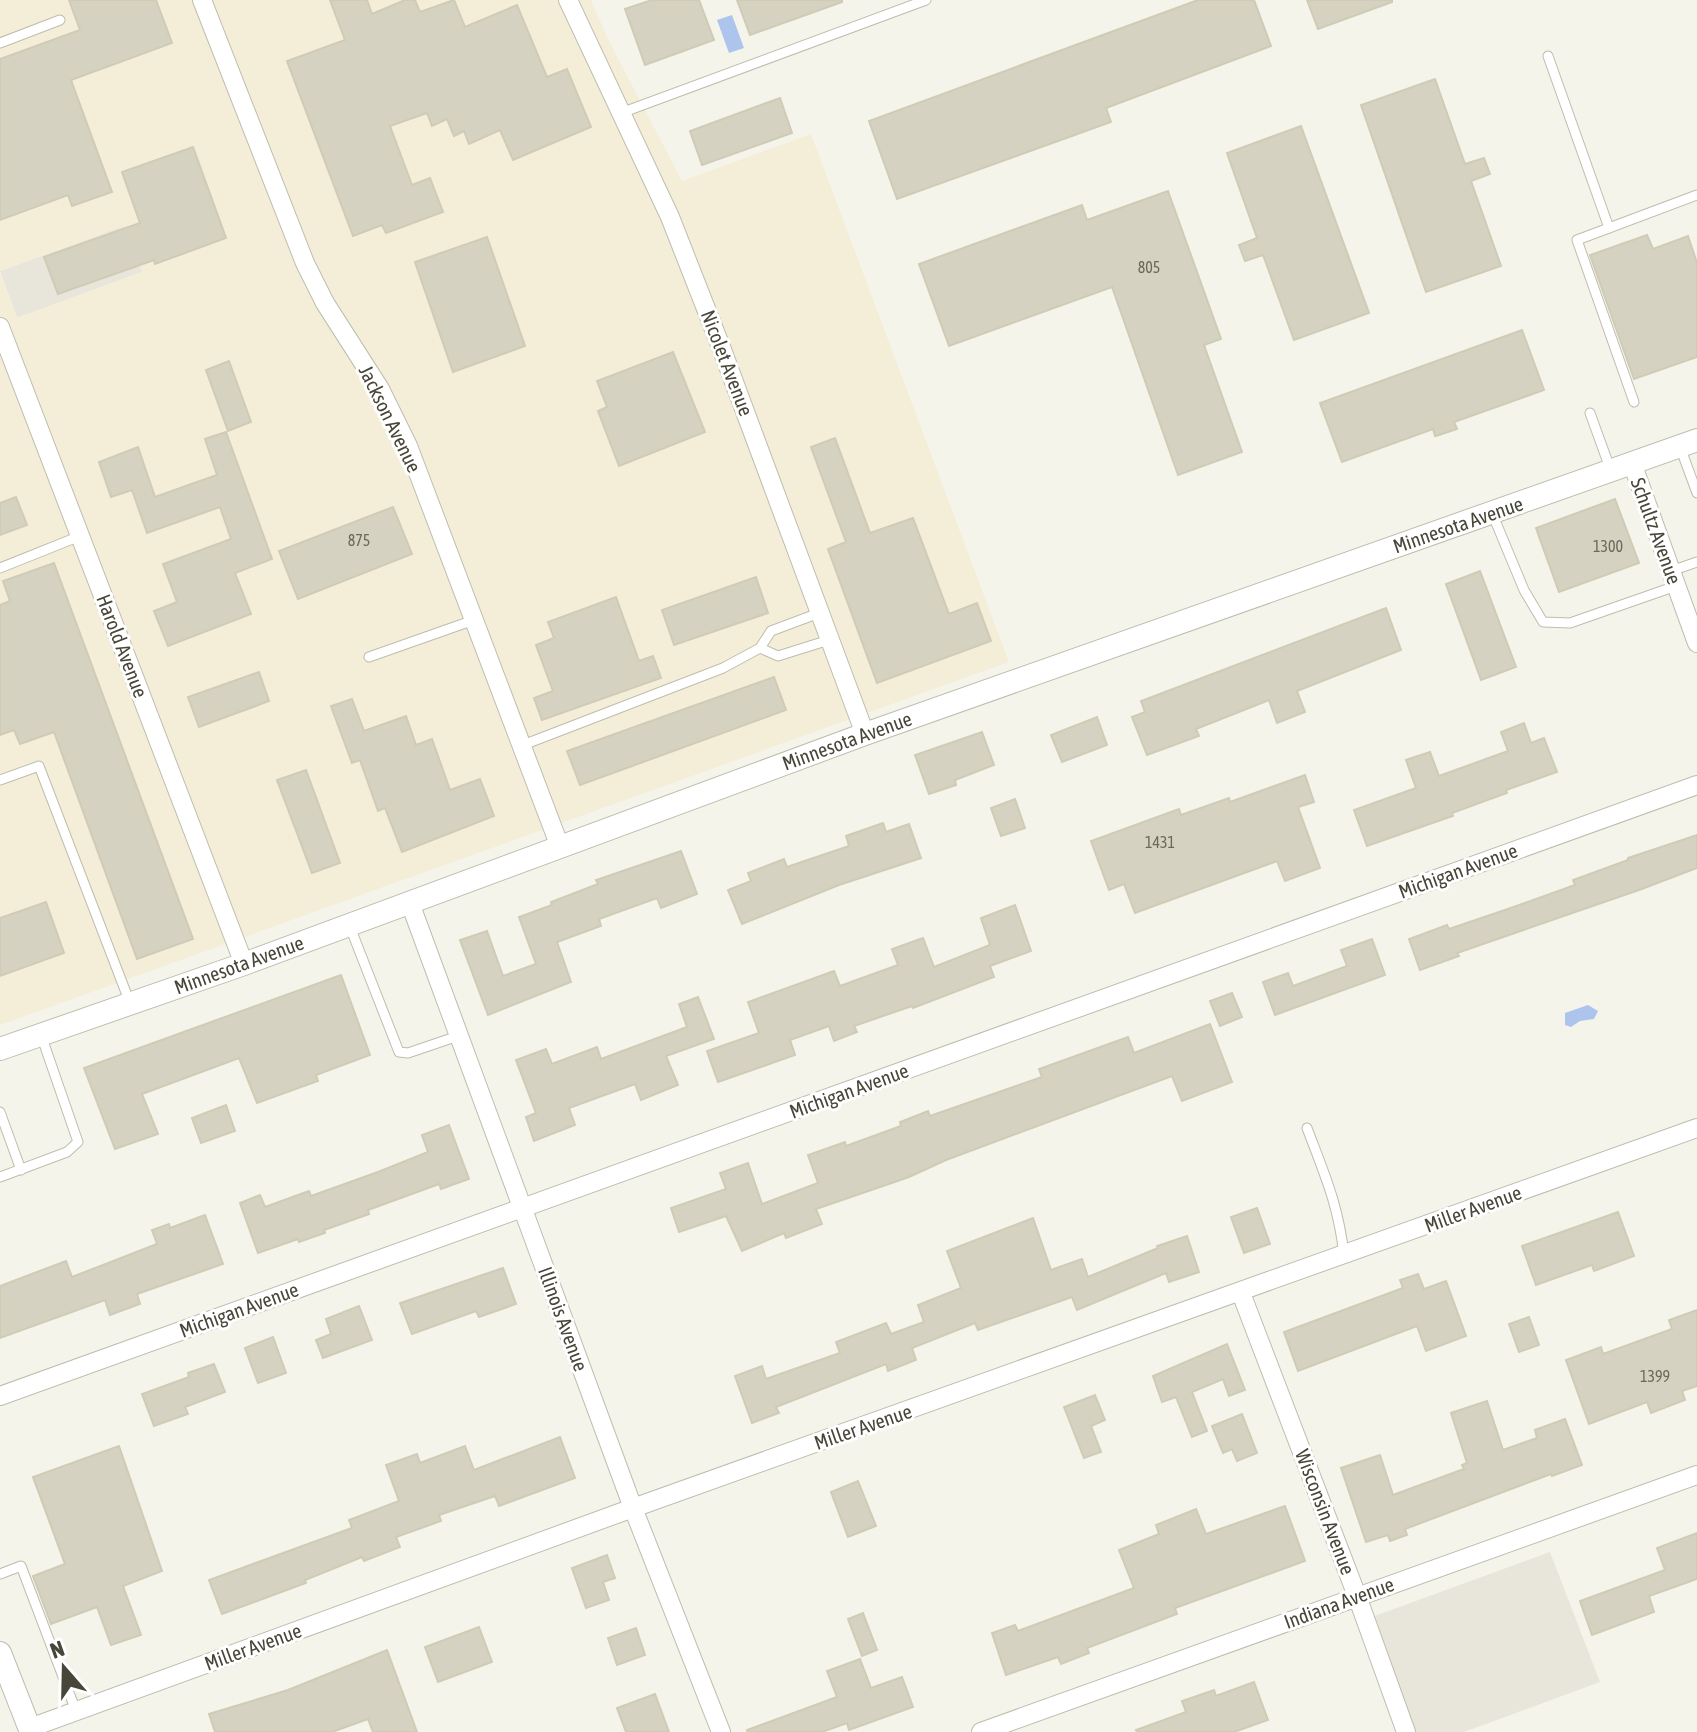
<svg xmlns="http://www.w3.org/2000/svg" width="1697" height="1732" viewBox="0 0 1697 1732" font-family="'Asap Condensed',sans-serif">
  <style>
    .residential { fill: #e8e6da }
    .commercial { fill: #f4eed9 }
    .water { fill: #adc5ec }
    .building { fill: #d5d2c1; stroke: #d0cbb5; stroke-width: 2 }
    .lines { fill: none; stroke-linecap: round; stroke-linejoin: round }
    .service-casing { stroke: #bfbdae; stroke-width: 11 }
    .minor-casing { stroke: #bfbdae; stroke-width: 20 }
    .tertiary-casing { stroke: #bfbdae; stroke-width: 24 }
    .service { stroke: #fff; stroke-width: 9 }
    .minor { stroke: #fff; stroke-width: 18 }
    .tertiary { stroke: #fff; stroke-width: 22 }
    .labels { text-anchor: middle; stroke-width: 6; stroke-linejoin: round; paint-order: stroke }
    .number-label { font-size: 16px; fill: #6b695b }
    .street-label { font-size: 20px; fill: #484639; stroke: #fff }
  </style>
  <rect width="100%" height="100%" fill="#f4f4eb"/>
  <g class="residential">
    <polygon points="124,226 142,272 17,318 0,271"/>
    <polygon points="1550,1552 1600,1682 1464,1732 1415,1732 1372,1617"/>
  </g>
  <polygon class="commercial" points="0,0 591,0 609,41 682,181 811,134 1009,662 0,1025 0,273 17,318 142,272 124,226 0,271"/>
  <g class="water">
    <polygon points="732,15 744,48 729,53 717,20"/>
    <polygon points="1588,1005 1598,1011 1594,1019 1580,1021 1571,1027 1565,1025 1565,1013"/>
  </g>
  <g class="building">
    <polygon points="69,0 156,0 172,43 71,80 112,192 72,206 68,195 0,220 0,59 80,30"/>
    <polygon points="330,0 367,0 372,14 405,0 415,0 420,12 454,0 465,27 517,5 547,77 567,69 591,127 513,160 500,130 469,144 464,131 454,136 447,119 432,126 427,113 390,126 412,185 430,178 443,212 386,233 382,225 353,236 287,61 345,40"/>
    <polygon points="652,0 699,0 714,40 645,65 625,9"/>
    <polygon points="737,0 842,0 842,2 750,35"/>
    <polygon points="1198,0 1254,0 1271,46 1106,108 1111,122 897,199 869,121"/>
    <polygon points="1307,0 1392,0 1392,2 1318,29"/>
    <polygon points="1435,79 1465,164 1484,158 1490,174 1471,181 1501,266 1426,292 1361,105"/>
    <polygon points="780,98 792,133 702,165 690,131"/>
    <polygon points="1301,126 1369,313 1294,340 1263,255 1245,261 1239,245 1257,238 1227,153"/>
    <polygon points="193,147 226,238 155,264 154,260 58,294 44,257 140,223 122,172"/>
    <polygon points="1168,191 1221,339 1204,345 1242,452 1178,475 1112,287 949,346 919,264 1082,205 1087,220"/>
    <polygon points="1647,235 1653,249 1688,236 1697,263 1697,357 1634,379 1590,255"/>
    <polygon points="487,237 525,346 453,372 415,262"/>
    <polygon points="1522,330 1544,390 1454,422 1457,429 1439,435 1435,436 1433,429 1342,462 1320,403"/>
    <polygon points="673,352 705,432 619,466 598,411 607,407 597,381"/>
    <polygon points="229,361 251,422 228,431 206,370"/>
    <polygon points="226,432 272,559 235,573 251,614 168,646 154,611 177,602 163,564 231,539 220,507 147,533 132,490 111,497 99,462 138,447 155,497 217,475 205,439"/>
    <polygon points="835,438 870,533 913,518 949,614 977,603 991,641 877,683 828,549 846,542 811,447"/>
    <polygon points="16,497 27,525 0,535 0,503"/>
    <polygon points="1615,499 1639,563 1559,592 1536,528"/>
    <polygon points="393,507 412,554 298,599 279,551"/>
    <polygon points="54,563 193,939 137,959 54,732 20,744 14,730 0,735 0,605 10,601 3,581"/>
    <polygon points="1480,571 1516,667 1481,680 1446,584"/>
    <polygon points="756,577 768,613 674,645 662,610"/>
    <polygon points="616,597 639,661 653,656 661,678 542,720 534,698 553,691 536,645 554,638 548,622"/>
    <polygon points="1386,608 1401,650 1297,691 1305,712 1277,723 1269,700 1196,729 1199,736 1147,755 1132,717 1145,712 1141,701"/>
    <polygon points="259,672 269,701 199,727 188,697"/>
    <polygon points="774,677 786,710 580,785 567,751"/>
    <polygon points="352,699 364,731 406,716 416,745 432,739 450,790 480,779 494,816 402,852 385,808 378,811 360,760 352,763 331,706"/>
    <polygon points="1097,717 1107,745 1062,762 1051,735"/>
    <polygon points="1524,723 1531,743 1544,738 1557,772 1506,790 1507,793 1452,813 1453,816 1367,846 1354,810 1416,788 1406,760 1430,752 1439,776 1508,751 1501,732"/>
    <polygon points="982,732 994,765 955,780 956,785 929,794 915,755"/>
    <polygon points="306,770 340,863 312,873 277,780"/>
    <polygon points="1305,775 1314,802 1298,807 1320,868 1285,881 1277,861 1135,913 1124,884 1109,890 1091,841 1179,809 1181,815 1229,798 1230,802"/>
    <polygon points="1015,799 1025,828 1001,836 991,808"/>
    <polygon points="883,823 886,832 909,824 921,858 839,885 742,924 728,890 751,881 748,873 784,859 787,867 849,846 846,836"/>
    <polygon points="1697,835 1697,868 1639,890 1457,953 1459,956 1420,970 1409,939 1447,925 1449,929 1505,910 1575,885 1573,880 1628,860 1628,858"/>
    <polygon points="681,851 697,894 661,908 657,898 599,919 601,926 557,942 571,982 488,1015 460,940 487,931 503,976 536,964 519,917 552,905 551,902 598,884 596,880"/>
    <polygon points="46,902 64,953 0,976 0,918"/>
    <polygon points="1015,905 1031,951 990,966 994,977 913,1008 912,1006 854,1026 857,1032 834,1041 829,1026 790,1040 795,1055 718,1082 707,1051 759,1033 748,1002 834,971 840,986 898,965 892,949 923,938 934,967 990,945 981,918"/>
    <polygon points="1372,939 1385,975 1275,1015 1263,982 1288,973 1293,986 1347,966 1341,950"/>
    <polygon points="341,975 370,1055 316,1075 318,1081 257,1103 239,1058 142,1094 158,1134 115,1149 84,1068"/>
    <polygon points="1232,993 1242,1017 1220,1026 1210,1001"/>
    <polygon points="698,997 714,1039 666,1056 678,1085 641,1100 635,1084 569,1108 575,1125 534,1141 526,1117 536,1113 516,1060 546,1049 552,1064 597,1047 601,1059 687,1027 679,1004"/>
    <polygon points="1210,1024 1232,1082 1182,1101 1172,1076 946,1160 909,1177 816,1209 822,1224 786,1238 784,1233 742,1251 726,1216 679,1232 671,1208 726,1189 720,1173 748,1163 762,1204 818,1183 808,1155 845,1142 846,1146 901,1126 900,1122 928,1111 930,1116 1042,1077 1039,1069 1128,1037 1134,1053"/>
    <polygon points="226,1105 235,1131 201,1143 192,1118"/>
    <polygon points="449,1125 469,1179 441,1189 439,1184 368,1210 369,1214 324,1230 325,1233 299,1242 298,1239 258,1253 240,1203 260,1195 265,1207 309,1191 311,1196 378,1172 428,1152 422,1135"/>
    <polygon points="1257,1208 1270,1244 1244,1253 1231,1217"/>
    <polygon points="1618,1212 1634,1256 1594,1271 1592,1265 1536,1285 1522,1246"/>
    <polygon points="205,1215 223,1264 137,1294 140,1304 110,1315 105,1300 0,1338 0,1286 66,1261 72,1277 157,1244 152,1230 169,1224 170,1228"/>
    <polygon points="1033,1218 1051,1270 1082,1259 1088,1277 1158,1248 1157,1246 1187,1236 1199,1272 1169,1282 1166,1273 1077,1310 1072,1297 978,1330 975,1323 912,1348 916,1360 888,1371 886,1364 776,1407 779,1413 752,1423 735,1376 762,1366 766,1379 840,1353 836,1342 886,1323 891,1334 924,1322 918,1305 961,1288 947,1251"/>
    <polygon points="503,1268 516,1304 479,1317 476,1311 412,1334 400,1303"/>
    <polygon points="1418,1274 1424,1289 1446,1281 1466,1336 1426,1351 1417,1326 1298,1371 1284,1332 1403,1288 1400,1280"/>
    <polygon points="359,1306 372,1340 323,1358 316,1340 331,1334 326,1319"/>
    <polygon points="1697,1310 1697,1386 1682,1391 1685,1400 1651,1413 1647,1402 1589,1424 1566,1360 1601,1347 1603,1354 1672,1329 1669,1320"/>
    <polygon points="1529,1317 1539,1345 1519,1352 1509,1324"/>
    <polygon points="273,1337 286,1373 258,1383 245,1348"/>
    <polygon points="1227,1344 1245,1390 1229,1396 1223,1379 1192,1392 1207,1431 1192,1437 1176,1397 1162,1402 1153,1376"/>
    <polygon points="214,1364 225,1392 185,1407 188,1414 154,1426 142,1394 189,1377 188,1373"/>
    <polygon points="1095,1395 1105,1420 1091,1426 1101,1452 1084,1458 1064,1407"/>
    <polygon points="1487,1401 1503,1450 1537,1438 1535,1430 1565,1419 1582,1465 1552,1476 1551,1474 1405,1529 1407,1535 1390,1541 1388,1535 1366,1542 1341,1468 1380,1455 1393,1495 1464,1469 1462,1465 1467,1463 1451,1413"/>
    <polygon points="1242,1414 1257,1453 1237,1461 1232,1449 1223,1453 1212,1426"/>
    <polygon points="560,1437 575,1478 499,1506 495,1496 439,1515 441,1521 396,1537 400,1547 364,1561 362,1557 305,1580 306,1583 222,1614 209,1580 352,1528 349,1520 399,1501 386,1465 417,1454 420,1463 465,1446 474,1470"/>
    <polygon points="119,1446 162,1571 123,1586 141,1635 111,1645 97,1607 51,1624 33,1576 65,1564 33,1477"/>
    <polygon points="858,1481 876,1526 848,1537 831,1492"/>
    <polygon points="1285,1506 1305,1561 1175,1608 1177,1614 1087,1648 1089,1653 1061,1664 1058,1657 1006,1675 992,1633 1015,1625 1018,1631 1134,1588 1119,1550 1159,1534 1156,1525 1196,1509 1206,1534"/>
    <polygon points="1697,1533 1697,1579 1649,1596 1654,1612 1592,1635 1580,1601 1665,1570 1657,1548"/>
    <polygon points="607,1555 615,1578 603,1582 609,1600 586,1608 572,1568"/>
    <polygon points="863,1613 877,1650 862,1656 848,1619"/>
    <polygon points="479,1627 492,1662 438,1682 425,1647"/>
    <polygon points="636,1628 645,1655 617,1665 608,1638"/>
    <polygon points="387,1650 417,1732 373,1732 368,1719 332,1732 215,1732 209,1714 288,1690"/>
    <polygon points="860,1659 871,1688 902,1677 913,1707 849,1730 847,1723 822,1732 748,1732 747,1730 837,1697 827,1671"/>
    <polygon points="1254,1682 1268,1720 1234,1732 1137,1732 1136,1730 1186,1712 1182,1701 1214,1690 1216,1696"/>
    <polygon points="655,1694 669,1732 626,1732 617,1708"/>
  </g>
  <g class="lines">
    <defs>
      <g id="service">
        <polyline points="0,43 60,20"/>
        <polyline points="1548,56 1609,228"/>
        <polyline points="621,113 926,0"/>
        <polyline points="1634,402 1577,240 1697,195"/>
        <polyline points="1590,413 1611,471"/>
        <polyline points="1680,447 1697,493"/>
        <polyline points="1492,513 1524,590 1543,622 1570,623 1676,586"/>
        <polyline points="0,568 80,536"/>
        <polyline points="1671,571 1697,562"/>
        <polyline points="760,648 778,656 829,640"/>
        <polyline points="369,657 474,620"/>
        <polyline points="523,745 723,668 760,648 771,631 819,613"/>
        <polyline points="0,780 39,766 130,1003"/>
        <polyline points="350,927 399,1052 408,1053 458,1036"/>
        <polyline points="0,1112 21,1170"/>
        <path d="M1307,1128C1324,1173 1339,1206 1344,1256"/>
        <polyline points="0,1177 67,1152 78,1142 41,1035"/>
        <polyline points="0,1574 21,1566 76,1711"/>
      </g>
      <g id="minor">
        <polyline points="202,0 305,263 325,303 380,389 408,446 560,847"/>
        <polyline points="568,0 670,217 721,347 865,734"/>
        <polyline points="0,327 244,964"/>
        <polyline points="1632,463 1697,643"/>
        <polyline points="410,903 633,1508 721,1732"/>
        <polyline points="1241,1293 1357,1596 1406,1732"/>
        <polyline points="0,1396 1697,785"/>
        <polyline points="30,1728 633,1508 1697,1128"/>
        <polyline points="981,1732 1697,1475"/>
      </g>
      <g id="tertiary">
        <polyline points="0,1049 244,964 865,734 1697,440"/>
        <polyline points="0,1653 31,1732"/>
      </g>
    </defs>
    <use href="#service" class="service-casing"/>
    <use href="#minor" class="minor-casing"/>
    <use href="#tertiary" class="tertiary-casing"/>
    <use href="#service" class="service"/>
    <use href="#minor" class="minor"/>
    <use href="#tertiary" class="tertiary"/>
  </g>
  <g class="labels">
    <g class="number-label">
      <text x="1149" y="273">805</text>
      <text x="359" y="546">875</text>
      <text x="1608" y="552">1300</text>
      <text x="1160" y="848">1431</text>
      <text x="1655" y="1382">1399</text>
    </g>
    <g class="street-label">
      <text transform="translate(727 363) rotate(69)" y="7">Nicolet Avenue</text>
      <text transform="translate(390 419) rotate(64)" y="7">Jackson Avenue</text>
      <text transform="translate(1458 525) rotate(-19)" y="7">Minnesota Avenue</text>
      <text transform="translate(1656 531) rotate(70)" y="7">Schultz Avenue</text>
      <text transform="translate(122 646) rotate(69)" y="7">Harold Avenue</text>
      <text transform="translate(847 741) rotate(-20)" y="7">Minnesota Avenue</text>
      <text transform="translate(1458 871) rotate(-20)" y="7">Michigan Avenue</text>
      <text transform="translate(239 965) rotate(-20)" y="7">Minnesota Avenue</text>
      <text transform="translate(849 1091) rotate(-20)" y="7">Michigan Avenue</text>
      <text transform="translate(1473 1209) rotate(-20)" y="7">Miller Avenue</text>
      <text transform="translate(239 1310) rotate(-20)" y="7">Michigan Avenue</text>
      <text transform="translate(563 1319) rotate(70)" y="7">Illinois Avenue</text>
      <text transform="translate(863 1427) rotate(-19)" y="7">Miller Avenue</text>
      <text transform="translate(1325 1512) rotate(69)" y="7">Wisconsin Avenue</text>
      <text transform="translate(1339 1603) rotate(-20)" y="7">Indiana Avenue</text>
      <text transform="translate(253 1647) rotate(-20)" y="7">Miller Avenue</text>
    </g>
  </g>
  <g transform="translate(64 1668) rotate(340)" stroke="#ffffff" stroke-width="6" paint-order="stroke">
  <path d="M0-6L14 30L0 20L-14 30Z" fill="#484639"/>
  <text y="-12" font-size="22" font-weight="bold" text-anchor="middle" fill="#484639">N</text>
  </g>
</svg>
